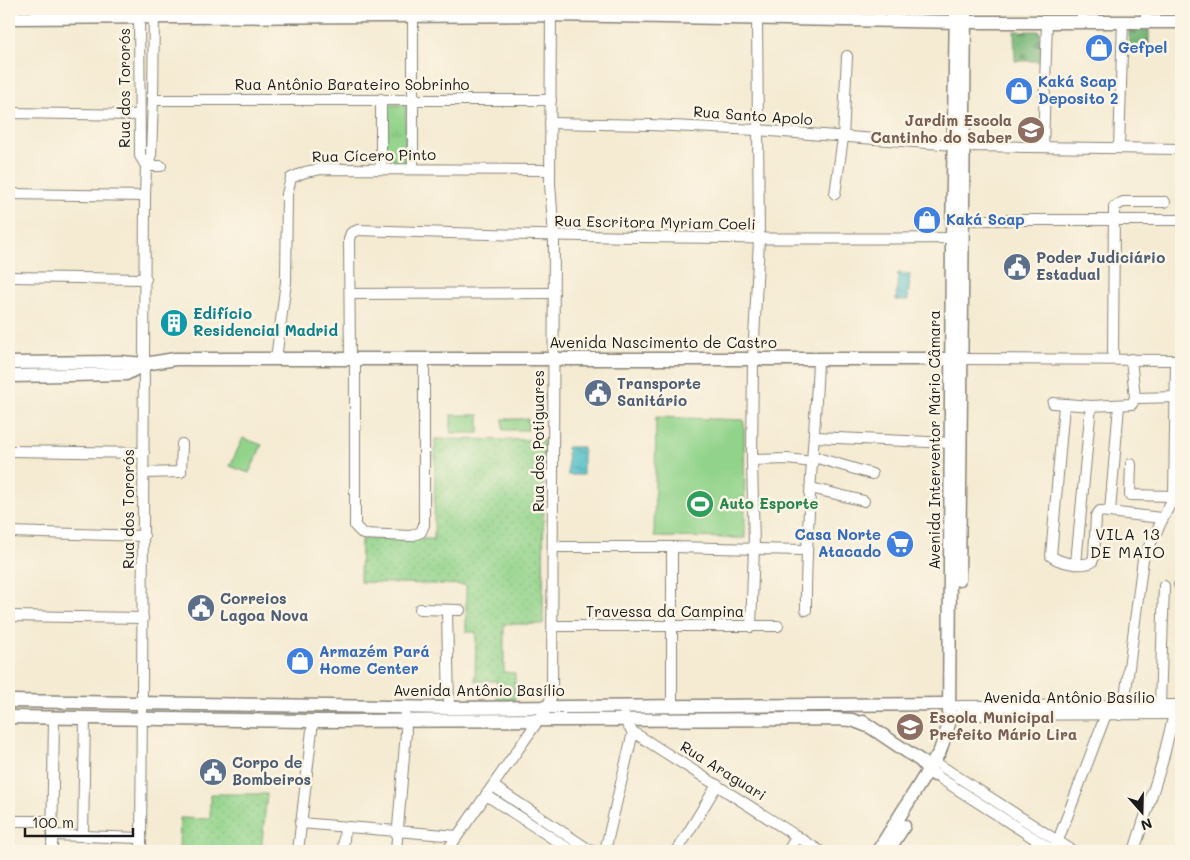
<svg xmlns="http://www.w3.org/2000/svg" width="1190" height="860" viewBox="0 0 1190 860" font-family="Mali,sans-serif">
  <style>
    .grass { fill: url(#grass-dots); stroke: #567853 }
    .forest { fill: url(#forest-firs); stroke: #486849 }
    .park { fill: url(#park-tufts); stroke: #567853 }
    .garden { fill: #91d38a; stroke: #567853 }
    .water { fill: url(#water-ripples); stroke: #366c71 }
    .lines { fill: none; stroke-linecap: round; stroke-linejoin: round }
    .minor-casing { stroke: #888478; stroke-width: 12 }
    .major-casing { stroke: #888478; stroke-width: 15 }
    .minor { stroke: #fff; stroke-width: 10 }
    .major { stroke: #fff; stroke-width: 12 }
    .labels { text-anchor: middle; stroke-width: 5; stroke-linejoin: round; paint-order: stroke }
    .shop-label { font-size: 15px; font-weight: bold; fill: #366cbe; stroke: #fcf5e5; text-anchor: start }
    .street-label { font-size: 15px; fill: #1c1c1c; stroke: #fcf5e5 }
    .education-label { font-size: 15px; font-weight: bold; fill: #785e54; stroke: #fcf5e5; text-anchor: end }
    .service-label { font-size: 15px; font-weight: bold; fill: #4e5e75; stroke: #fcf5e5; text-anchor: start }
    .culture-label { font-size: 15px; font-weight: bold; fill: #0d838f; stroke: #fcf5e5; text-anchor: start }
    .leisure-label { font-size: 15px; font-weight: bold; fill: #27864d; stroke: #fcf5e5; text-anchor: start }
    .neighbourhood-label { font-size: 16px; letter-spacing: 1px; fill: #1c1c1c; stroke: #fcf5e5 }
  </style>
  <defs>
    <pattern id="grass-dots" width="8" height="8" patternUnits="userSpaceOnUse" patternTransform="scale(1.25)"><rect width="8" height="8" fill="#91d38a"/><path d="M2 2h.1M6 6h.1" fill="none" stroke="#7cb576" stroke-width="1.8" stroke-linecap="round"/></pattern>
    <pattern id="forest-firs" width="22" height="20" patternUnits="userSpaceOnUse" patternTransform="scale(1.25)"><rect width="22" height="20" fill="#74b576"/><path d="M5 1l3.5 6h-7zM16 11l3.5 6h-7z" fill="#5e9260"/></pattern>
    <pattern id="park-tufts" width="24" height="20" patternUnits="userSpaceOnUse" patternTransform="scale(1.25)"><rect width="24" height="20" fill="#91d38a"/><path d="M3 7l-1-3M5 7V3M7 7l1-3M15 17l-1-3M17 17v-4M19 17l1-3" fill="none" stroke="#7cb576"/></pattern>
    <pattern id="water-ripples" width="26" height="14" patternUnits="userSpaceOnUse" patternTransform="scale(1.25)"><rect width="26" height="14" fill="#4fbdc6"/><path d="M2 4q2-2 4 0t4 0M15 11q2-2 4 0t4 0" fill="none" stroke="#4199a0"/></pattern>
  </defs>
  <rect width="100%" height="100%" fill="#fcf5e5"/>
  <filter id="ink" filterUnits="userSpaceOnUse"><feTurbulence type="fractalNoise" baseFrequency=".02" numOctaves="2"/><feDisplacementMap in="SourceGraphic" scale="10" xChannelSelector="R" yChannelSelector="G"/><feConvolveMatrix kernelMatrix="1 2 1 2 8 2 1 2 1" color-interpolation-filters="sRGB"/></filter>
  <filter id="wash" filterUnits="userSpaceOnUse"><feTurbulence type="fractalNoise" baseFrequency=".0096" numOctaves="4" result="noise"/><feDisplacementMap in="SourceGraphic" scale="20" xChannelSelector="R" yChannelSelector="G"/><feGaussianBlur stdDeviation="1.12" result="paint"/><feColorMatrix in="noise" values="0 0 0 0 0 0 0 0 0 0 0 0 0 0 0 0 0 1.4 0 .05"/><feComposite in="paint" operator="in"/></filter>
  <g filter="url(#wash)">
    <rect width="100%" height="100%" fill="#f5ebd3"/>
    <g class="grass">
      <polygon points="435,439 544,440 543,624 504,624 504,672 515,673 515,700 497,700 497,681 475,681 476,632 466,632 466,585 360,582 361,539 434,539"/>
      <polygon points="210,794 267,794 261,851 179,851 180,818 210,819"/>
    </g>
    <g class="forest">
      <polygon points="1129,30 1149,30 1149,52 1129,51"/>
      <polygon points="1014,31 1040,31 1040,61 1015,61"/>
    </g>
    <polygon class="park" points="383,104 406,105 405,166 381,166"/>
    <g class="garden">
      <rect x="451" y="415" width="28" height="18"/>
      <polygon points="656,417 744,420 745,538 654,537"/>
      <rect x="503" y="419" width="25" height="11"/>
      <polygon points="243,438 262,445 249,473 230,466"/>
    </g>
    <g class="water">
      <polygon points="898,273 910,274 908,300 896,300"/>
      <polygon points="567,447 583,447 583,475 568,475"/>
    </g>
  </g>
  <g filter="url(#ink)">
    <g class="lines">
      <defs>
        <g id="minor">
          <polyline points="139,9 140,156 146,166"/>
          <polyline points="804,9 804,19"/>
          <polyline points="878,21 879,9"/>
          <polyline points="1146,21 1146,9"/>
          <polyline points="1082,22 1082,9"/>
          <polyline points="153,100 551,100"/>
          <polyline points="9,113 139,115"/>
          <polyline points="550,123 650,125 757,130 954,145"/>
          <polyline points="963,146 1181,149"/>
          <polyline points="1043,147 1047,22"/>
          <polyline points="1119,148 1123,21"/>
          <polyline points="146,166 161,166"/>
          <polyline points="381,168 381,99"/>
          <polyline points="413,168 413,16"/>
          <polyline points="9,194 145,196"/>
          <polyline points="835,194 843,138 847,56"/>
          <polyline points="962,220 1181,220"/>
          <polyline points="9,277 146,279"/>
          <polyline points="350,294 554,293"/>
          <polyline points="276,359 286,282 287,194 291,178 305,172 321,169 550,170"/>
          <path d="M350,359L349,239L351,233L358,230C556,237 754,240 952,238"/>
          <polyline points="355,359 355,526 363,534 411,536 421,532 424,525 424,359"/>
          <polyline points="961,359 1181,360"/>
          <polyline points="1113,359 1114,207 1123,202 1165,202"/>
          <polyline points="1135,398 1181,397"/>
          <polyline points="1053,403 1091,406 1132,404 1135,398 1131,359"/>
          <path d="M1064,405L1051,556C1060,563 1082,567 1092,562L1094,557L1096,516L1100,511L1161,518"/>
          <polyline points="815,437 951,443"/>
          <polyline points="9,451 144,453"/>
          <polyline points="814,457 872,474"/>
          <polyline points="752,460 787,459 813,462"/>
          <polyline points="1131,464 1130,495 1174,496"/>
          <polyline points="144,473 181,472 182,444"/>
          <polyline points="811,488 864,501"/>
          <polyline points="1110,511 1119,406"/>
          <polyline points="9,532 144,536"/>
          <polyline points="553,547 672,547 805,550"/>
          <polyline points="1076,563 1091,406"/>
          <polyline points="1179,585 1181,585"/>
          <polyline points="420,609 460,610"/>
          <polyline points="447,610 449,708"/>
          <path d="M806,610C805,526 815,443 818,360"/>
          <polyline points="9,616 143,618"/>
          <polyline points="553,626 778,626"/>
          <polyline points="751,627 754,548 752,460 753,359 759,240 757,19"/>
          <polyline points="1160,705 1164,586"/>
          <polyline points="958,706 1181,705"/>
          <polyline points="672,707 672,547"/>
          <polyline points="624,715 628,726 633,732 820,851"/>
          <polyline points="958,715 1181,714"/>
          <polyline points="1120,715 1124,706 1143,559 1174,496 1176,360"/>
          <polyline points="941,766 1073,851"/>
          <polyline points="935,775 1054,851"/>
          <polyline points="493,786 591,851"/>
          <polyline points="486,795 572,851"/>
          <polyline points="9,821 52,821"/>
          <polyline points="300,823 457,836"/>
          <polyline points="52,835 141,838"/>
          <polyline points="83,836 85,718"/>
          <polyline points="52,851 54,718"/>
          <polyline points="141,851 145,196 146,166 151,155 153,100 154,9"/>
          <polyline points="298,851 313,721"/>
          <polyline points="343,851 345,827"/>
          <polyline points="396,851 406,732 405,716"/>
          <polyline points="447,851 547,708 552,695 554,237 550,184 551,9"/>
          <polyline points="605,851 633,732"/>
          <polyline points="677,851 717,785"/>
          <polyline points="788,851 797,836"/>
          <polyline points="1054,851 1108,709"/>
          <polyline points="1134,851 1162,763 1174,714"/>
        </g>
        <g id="major">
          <polyline points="9,18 551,15 964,22 1181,22"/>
          <polyline points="9,363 121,362 145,364"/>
          <polyline points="9,376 126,374 145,364 175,359 961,359"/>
          <polyline points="959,580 965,15"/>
          <polyline points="9,701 449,708 950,704"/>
          <polyline points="9,717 313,721 835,719 852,720 870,727"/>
          <polyline points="863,722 921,761 929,771 935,775"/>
          <polyline points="878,851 940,751 949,724 952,238 956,9"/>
          <polyline points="888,851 904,826"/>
        </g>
      </defs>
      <use href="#minor" class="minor-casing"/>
      <use href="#major" class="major-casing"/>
      <use href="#minor" class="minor"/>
      <use href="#major" class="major"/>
    </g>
  </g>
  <defs>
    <symbol id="shop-disc" viewBox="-11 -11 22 22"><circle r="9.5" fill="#3f7fe0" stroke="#fcf5e5"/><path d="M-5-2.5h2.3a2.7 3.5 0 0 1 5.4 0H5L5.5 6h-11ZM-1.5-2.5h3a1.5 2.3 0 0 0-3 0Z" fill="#fff"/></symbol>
    <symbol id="school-disc" viewBox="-11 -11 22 22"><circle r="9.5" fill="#8d6e63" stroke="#fcf5e5"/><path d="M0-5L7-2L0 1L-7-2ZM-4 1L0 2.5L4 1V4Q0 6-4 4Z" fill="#fff"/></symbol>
    <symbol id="civic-disc" viewBox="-11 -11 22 22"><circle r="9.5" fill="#5c6f8a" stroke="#fcf5e5"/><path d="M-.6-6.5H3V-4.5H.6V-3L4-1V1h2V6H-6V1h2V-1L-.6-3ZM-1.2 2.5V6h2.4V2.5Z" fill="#fff"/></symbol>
    <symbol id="building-disc" viewBox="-11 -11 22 22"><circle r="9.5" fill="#0f9aa8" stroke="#fcf5e5"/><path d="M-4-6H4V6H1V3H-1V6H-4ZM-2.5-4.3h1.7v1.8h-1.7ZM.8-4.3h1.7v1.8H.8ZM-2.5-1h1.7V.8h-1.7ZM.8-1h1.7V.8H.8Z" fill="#fff"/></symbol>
    <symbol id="stadium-disc" viewBox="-11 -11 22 22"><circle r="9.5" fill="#2e9e5b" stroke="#fcf5e5"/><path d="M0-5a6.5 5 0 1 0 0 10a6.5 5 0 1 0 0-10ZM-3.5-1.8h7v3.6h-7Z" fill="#fff"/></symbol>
    <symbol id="supermarket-disc" viewBox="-11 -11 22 22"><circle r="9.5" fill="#3f7fe0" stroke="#fcf5e5"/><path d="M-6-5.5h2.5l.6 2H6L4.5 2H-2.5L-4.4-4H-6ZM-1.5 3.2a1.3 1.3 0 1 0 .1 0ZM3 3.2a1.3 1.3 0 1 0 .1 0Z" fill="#fff"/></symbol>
  </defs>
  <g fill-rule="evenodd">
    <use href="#shop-disc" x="1083" y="32" width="32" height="32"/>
    <use href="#shop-disc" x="1003" y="75" width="32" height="32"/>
    <use href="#school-disc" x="1015" y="114" width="32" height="32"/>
    <use href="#shop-disc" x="911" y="204" width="32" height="32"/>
    <use href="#civic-disc" x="1001" y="251" width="32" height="32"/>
    <use href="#building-disc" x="158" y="307" width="32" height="32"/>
    <use href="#civic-disc" x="582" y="377" width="32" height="32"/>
    <use href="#stadium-disc" x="684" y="488" width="32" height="32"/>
    <use href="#supermarket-disc" x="884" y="528" width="32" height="32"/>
    <use href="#civic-disc" x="185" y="592" width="32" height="32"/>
    <use href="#shop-disc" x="284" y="645" width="32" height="32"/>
    <use href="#school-disc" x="894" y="711" width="32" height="32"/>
    <use href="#civic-disc" x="197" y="756" width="32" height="32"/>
  </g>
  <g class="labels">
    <g class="shop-label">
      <text x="1118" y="53">Gefpel</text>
      <text x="1038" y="87">Kaká Scap<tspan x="1038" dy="17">Deposito 2</tspan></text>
      <text x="946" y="225">Kaká Scap</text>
      <text x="881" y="540" text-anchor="end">Casa Norte<tspan x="881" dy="17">Atacado</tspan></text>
      <text x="319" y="657">Armazém Pará<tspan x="319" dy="17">Home Center</tspan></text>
    </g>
    <g class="street-label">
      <text x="352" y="90">Rua Antônio Barateiro Sobrinho</text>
      <text transform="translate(125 88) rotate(-90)" y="5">Rua dos Tororós</text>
      <text transform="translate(753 116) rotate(4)" y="5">Rua Santo Apolo</text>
      <text transform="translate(374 156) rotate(-1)" y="5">Rua Cícero Pinto</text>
      <text transform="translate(655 223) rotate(1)" y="5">Rua Escritora Myriam Coeli</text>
      <text x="663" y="348">Avenida Nascimento de Castro</text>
      <text transform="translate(935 440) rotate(-90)" y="5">Avenida Interventor Mário Câmara</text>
      <text transform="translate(539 441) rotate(-90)" y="5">Rua dos Potiguares</text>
      <text transform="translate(129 509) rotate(-90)" y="5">Rua dos Tororós</text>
      <text x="665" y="617">Travessa da Campina</text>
      <text x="479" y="696">Avenida Antônio Basílio</text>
      <text x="1069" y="703">Avenida Antônio Basílio</text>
      <text transform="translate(723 771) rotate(32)" y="5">Rua Araguari</text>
    </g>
    <g class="education-label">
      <text x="1012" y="126">Jardim Escola<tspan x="1012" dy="17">Cantinho do Saber</tspan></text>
      <text x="929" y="723" text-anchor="start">Escola Municipal<tspan x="929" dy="17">Prefeito Mário Lira</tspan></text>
    </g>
    <g class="service-label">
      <text x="1036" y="263">Poder Judiciário<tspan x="1036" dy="17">Estadual</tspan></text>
      <text x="617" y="389">Transporte<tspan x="617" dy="17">Sanitário</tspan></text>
      <text x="220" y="604">Correios<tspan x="220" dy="17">Lagoa Nova</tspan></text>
      <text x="232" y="768">Corpo de<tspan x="232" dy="17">Bombeiros</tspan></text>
    </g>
    <g class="culture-label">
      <text x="193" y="319">Edifício<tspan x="193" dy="17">Residencial Madrid</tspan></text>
    </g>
    <g class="leisure-label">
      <text x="719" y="509">Auto Esporte</text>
    </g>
    <g class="neighbourhood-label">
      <text x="1128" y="540">VILA 13<tspan x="1128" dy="18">DE MAIO</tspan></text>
    </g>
  </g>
  <rect width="1190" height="860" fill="none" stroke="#fcf5e5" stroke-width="30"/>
  <g transform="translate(1142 812) rotate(160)" stroke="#fcf5e5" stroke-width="4" paint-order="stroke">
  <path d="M0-4L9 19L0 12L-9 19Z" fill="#1c1c1c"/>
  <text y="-8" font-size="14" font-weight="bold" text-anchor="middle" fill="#1c1c1c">N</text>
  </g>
  <path d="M25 828v8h108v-8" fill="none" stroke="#1c1c1c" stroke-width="2.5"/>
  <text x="32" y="828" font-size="15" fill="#1c1c1c" stroke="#fcf5e5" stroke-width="4" paint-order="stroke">100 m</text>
</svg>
